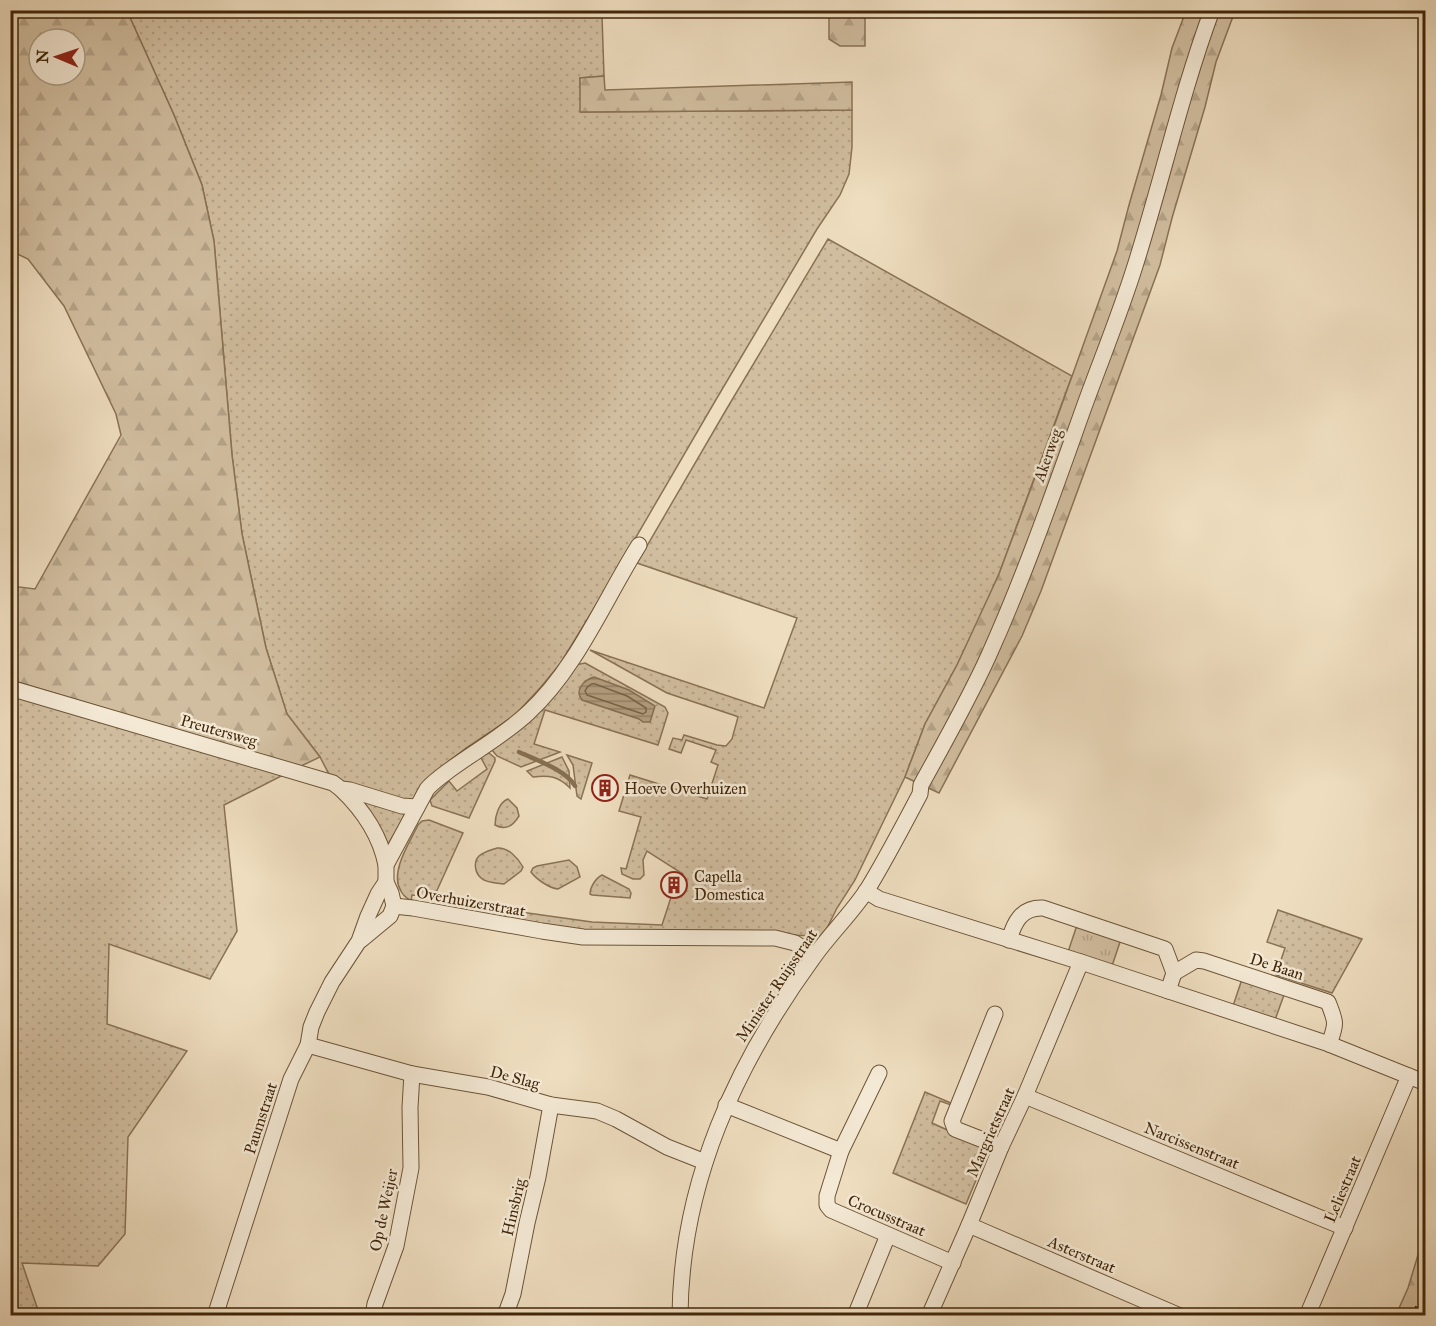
<svg xmlns="http://www.w3.org/2000/svg" width="1436" height="1326" viewBox="0 0 1436 1326" font-family="'IM FELL Great Primer',serif">
  <style>
    .grass { fill: url(#grass-dots); stroke: #897254; stroke-width: 1.5 }
    .forest { fill: url(#forest-firs); stroke: #897254; stroke-width: 1.5; fill-rule: evenodd }
    .park { fill: url(#park-tufts); stroke: #897254; stroke-width: 1.5 }
    .water { fill: url(#water-rules); stroke: #856f51; stroke-width: 1.5 }
    .lines { fill: none; stroke-linecap: round; stroke-linejoin: round }
    .shore { stroke: #7a6244; stroke-width: 1.5 }
    .stream { stroke: #856f51; stroke-width: 4.5 }
    .street-casing { stroke: #6c5436; stroke-width: 17 }
    .street { stroke: #f4e9d5; stroke-width: 15 }
    .rail { stroke: #412608; stroke-width: 4.5; stroke-dasharray: 10 10; stroke-linecap: butt }
    .labels { text-anchor: middle; stroke-width: 5; stroke-linejoin: round; paint-order: stroke }
    .street-label { font-size: 16px; fill: #412608; stroke: #f4e9d5 }
    .poi-label { font-size: 16px; fill: #412608; stroke: #f4e9d5; text-anchor: start }
  </style>
  <defs>
    <pattern id="grass-dots" width="8" height="8" patternUnits="userSpaceOnUse" patternTransform="scale(1.5)"><rect width="8" height="8" fill="#d1bea0"/><path d="M2 2h.1M6 6h.1" fill="none" stroke="#b5a388" stroke-width="1.8" stroke-linecap="round"/></pattern>
    <pattern id="forest-firs" width="22" height="20" patternUnits="userSpaceOnUse" patternTransform="scale(1.5)"><rect width="22" height="20" fill="#d1bea0"/><path d="M5 1l3.5 6h-7zM16 11l3.5 6h-7z" fill="#b5a388"/></pattern>
    <pattern id="park-tufts" width="24" height="20" patternUnits="userSpaceOnUse" patternTransform="scale(1.5)"><rect width="24" height="20" fill="#d1bea0"/><path d="M3 7l-1-3M5 7V3M7 7l1-3M15 17l-1-3M17 17v-4M19 17l1-3" fill="none" stroke="#b5a388"/></pattern>
    <pattern id="water-rules" width="6" height="5" patternUnits="userSpaceOnUse" patternTransform="scale(1.5)"><rect width="6" height="5" fill="#b39f81"/><path d="M0 2.5h6" fill="none" stroke="#938168"/></pattern>
  </defs>
  <rect width="100%" height="100%" fill="#eeddbf"/>
  <filter id="stains"><feTurbulence type="fractalNoise" baseFrequency=".00333" numOctaves="4"/><feColorMatrix values="0 0 0 0 .2 0 0 0 0 .09 0 0 0 0 .02 0 0 0 .5 -.17"/></filter>
  <radialGradient id="worn" r=".72"><stop offset=".6" stop-color="#630" stop-opacity="0"/><stop offset="1" stop-color="#630" stop-opacity=".3"/></radialGradient>
  <g class="grass">
    <polygon points="127,11 578,11 579,16 602,16 604,76 580,78 581,112 852,110 852,147 849,174 840,195 817,229 714,403 607,587 560,664 540,688 514,716 466,748 433,774 413,802 331,778 320,757 287,714 266,648 242,534 232,455 214,241 202,185 174,115"/>
    <polygon points="828,239 1072,376 999,574 980,617 957,665 925,724 905,777 855,880 837,908 823,936 578,930 505,918 506,910 592,922 662,925 673,891 678,892 683,874 647,851 643,860 644,875 640,879 633,879 622,874 621,868 626,869 641,817 619,811 630,775 707,799 718,765 711,762 716,750 686,740 681,753 669,749 673,738 682,740 684,735 717,745 726,746 732,739 738,717 736,716 667,693 590,650 764,708 797,618 637,563 726,410"/>
    <polygon points="585,663 665,707 668,713 658,745 545,710 534,744 560,752 521,767 497,756 492,750 543,709 575,665"/>
    <polygon points="10,680 299,767 224,805 237,931 210,979 109,944 107,1024 187,1051 128,1137 125,1234 98,1266 22,1263 40,1316 10,1315"/>
    <polygon points="489,753 495,758 495,761 469,818 432,806 430,800 449,781 457,791 487,769 480,756"/>
    <polygon points="567,755 592,763 581,799 577,796 573,765"/>
    <path d="M562,757L569,771L570,788C558,776 549,775 533,777L527,771Z"/>
    <path d="M508,799L517,808L519,816C513,826 506,831 495,825C495,816 499,802 508,799Z"/>
    <polygon points="360,800 406,814 386,848"/>
    <path d="M429,820L463,833L434,897L412,895L411,901C407,898 403,896 401,891C389,873 410,842 418,825L422,821Z"/>
    <path d="M497,848C508,847 518,858 523,867L521,871L504,884C498,883 486,883 481,878C475,873 473,862 479,856C483,852 491,850 497,848Z"/>
    <path d="M569,860L577,867L580,877L558,889C549,888 536,879 531,872L533,868L537,866Z"/>
    <path d="M602,875L629,889L631,893L630,898L592,895L590,894C590,887 596,878 602,875Z"/>
    <polygon points="1278,910 1362,939 1332,993 1276,975 1285,948 1267,942"/>
    <polygon points="1247,979 1284,995 1275,1020 1233,1006 1241,982"/>
    <polygon points="925,1092 951,1103 951,1105 940,1101 932,1123 989,1149 966,1204 893,1173"/>
  </g>
  <g class="forest">
    <path d="M11,11H127L174,115L202,185L214,241L232,455L242,534L266,648L287,714L320,757L299,767L11,680V586L35,589L121,435L116,414L64,306L28,259L11,251ZM39,39H75V75H39Z"/>
    <polygon points="829,11 865,11 865,46 840,46 829,39"/>
    <polygon points="1186,11 1235,11 1216,62 1205,107 1172,218 1160,265 1041,591 1022,636 939,793 905,777 925,724 957,665 999,574 1057,418 1117,251 1129,205 1161,95 1172,48"/>
    <polygon points="604,76 605,90 852,82 852,110 580,112 580,78"/>
    <polygon points="1425,1232 1425,1315 1396,1315 1408,1288"/>
  </g>
  <polygon class="park" points="1083,924 1117,936 1120,942 1112,966 1068,952 1076,928"/>
  <path class="water" d="M594,677L629,690L655,706L650,722H643L639,719L582,700C574,690 584,680 594,677Z"/>
  <g class="lines">
    <path class="shore" d="M595,684L627,696L646,708V712L643,714L587,695L585,691C587,687 590,683 595,684Z"/>
    <path class="stream" d="M519,752C536,760 566,770 575,786"/>
    <defs>
      <g id="street">
        <polyline points="10,688 333,783 341,789 350,790 402,806 417,807"/>
        <path d="M341,789C363,810 380,835 386,865"/>
        <polyline points="866,891 879,899 1081,962 1329,1044 1426,1083"/>
        <path d="M394,906L391,893L386,882V865L427,789C434,781 443,775 451,769C477,750 506,734 529,712C576,669 605,599 639,545"/>
        <polyline points="394,906 413,908 542,931 583,937 775,938 795,943 814,956"/>
        <polyline points="361,940 390,916 394,906"/>
        <path d="M1009,940C1014,923 1021,907 1043,908L1165,949L1174,973L1168,991"/>
        <path d="M1174,973L1196,960L1204,961L1328,1002C1336,1022 1337,1023 1329,1044"/>
        <polyline points="995,1014 952,1121 955,1129 1001,1147"/>
        <polyline points="308,1045 412,1074 488,1087 551,1105 597,1111 616,1119 667,1147 705,1162"/>
        <polyline points="879,1073 841,1151 827,1196 827,1205 831,1210 953,1263"/>
        <polyline points="1025,1096 1345,1228"/>
        <polyline points="726,1105 841,1151"/>
        <polyline points="969,1225 1180,1316"/>
        <polyline points="215,1316 291,1079 308,1045 311,1027 317,1012 332,982 359,941 368,916 378,894 386,882"/>
        <polyline points="373,1316 375,1304 396,1246 411,1168 410,1107 412,1074"/>
        <polyline points="505,1316 513,1294 527,1223 538,1177 551,1105"/>
        <path d="M680,1316C681,1182 736,1064 813,958C830,934 851,914 867,890C886,859 903,826 920,794L921,785C944,743 968,701 988,657C1025,575 1054,491 1084,407C1101,360 1120,314 1135,266C1162,181 1181,94 1212,10"/>
        <polyline points="855,1316 888,1235"/>
        <polyline points="929,1316 969,1225 1001,1147 1025,1096 1081,962"/>
        <polyline points="1307,1316 1409,1076"/>
      </g>
    </defs>
    <use href="#street" class="street-casing"/>
    <use href="#street" class="street"/>
    <polyline class="rail" points="1414,1316 1426,1282"/>
  </g>
  <defs>
    <symbol id="building-ring" viewBox="-11 -11 22 22"><circle r="9.5" fill="#f4e9d5" stroke="#8f2418" stroke-width="1.5"/><path d="M-4-6H4V6H1V3H-1V6H-4ZM-2.5-4.3h1.7v1.8h-1.7ZM.8-4.3h1.7v1.8H.8ZM-2.5-1h1.7V.8h-1.7ZM.8-1h1.7V.8H.8Z" fill="#8f2418"/></symbol>
  </defs>
  <g fill-rule="evenodd">
    <use href="#building-ring" x="590" y="773" width="30" height="30"/>
    <use href="#building-ring" x="659" y="870" width="30" height="30"/>
  </g>
  <g class="labels">
    <g class="street-label">
      <text transform="translate(1047 455) rotate(-70)" y="6">Akerweg</text>
      <text transform="translate(219 730) rotate(16)" y="6">Preutersweg</text>
      <text transform="translate(471 901) rotate(10)" y="6">Overhuizerstraat</text>
      <text transform="translate(1277 966) rotate(18)" y="6">De Baan</text>
      <text transform="translate(776 985) rotate(-56)" y="6">Minister Ruijsstraat</text>
      <text transform="translate(515 1077) rotate(15)" y="6">De Slag</text>
      <text transform="translate(260 1118) rotate(-72)" y="6">Paumstraat</text>
      <text transform="translate(990 1132) rotate(-66)" y="6">Margrietstraat</text>
      <text transform="translate(1192 1145) rotate(22)" y="6">Narcissenstraat</text>
      <text transform="translate(1342 1189) rotate(-67)" y="6">Leliestraat</text>
      <text transform="translate(513 1207) rotate(-77)" y="6">Hinsbrig</text>
      <text transform="translate(383 1210) rotate(-78)" y="6">Op de Weijer</text>
      <text transform="translate(887 1215) rotate(23)" y="6">Crocusstraat</text>
      <text transform="translate(1082 1254) rotate(23)" y="6">Asterstraat</text>
    </g>
    <g class="poi-label">
      <text x="624" y="794">Hoeve Overhuizen</text>
      <text x="694" y="882">Capella<tspan x="694" dy="18">Domestica</tspan></text>
    </g>
  </g>
  <rect width="1436" height="1326" fill="none" stroke="#eeddbf" stroke-width="36"/>
  <rect x="12" y="12" width="1412" height="1302" fill="none" stroke="#412608" stroke-width="3"/>
  <rect x="18" y="18" width="1400" height="1290" fill="none" stroke="#412608" stroke-width="1.5"/>
  <g transform="translate(57 57) rotate(272)"><circle r="28" fill="#f4e9d5" stroke="#ac9b83" stroke-width="1.5"/>
  <path d="M0-4.5L10 22L0 15L-10 22Z" fill="#8f2418"/>
  <text y="-9" font-size="16" font-weight="bold" text-anchor="middle" fill="#412608">N</text>
  </g>
  <rect width="100%" height="100%" filter="url(#stains)"/>
  <rect width="100%" height="100%" fill="url(#worn)"/>
</svg>
